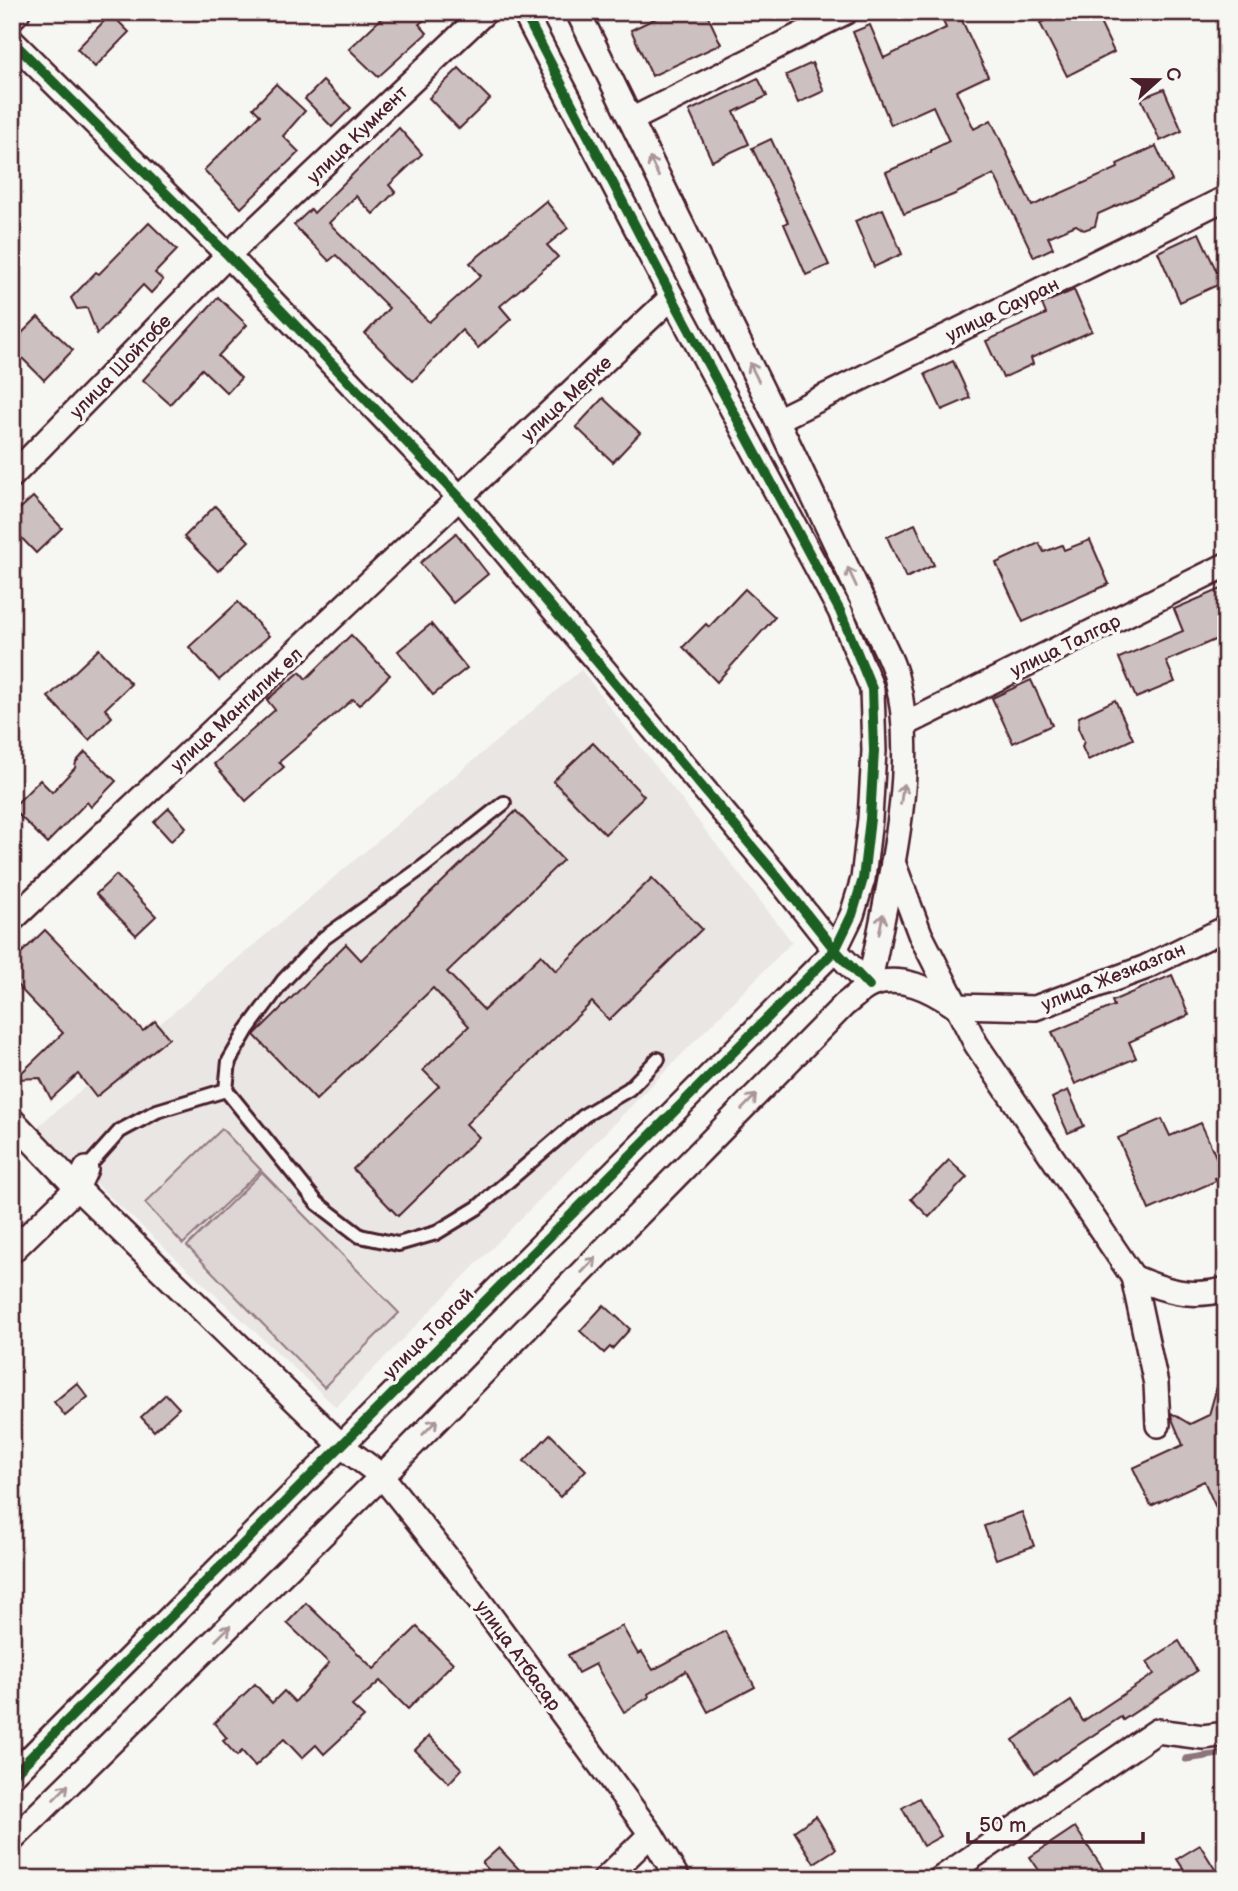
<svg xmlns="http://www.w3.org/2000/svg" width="1238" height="1891" viewBox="0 0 1238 1891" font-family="'Balsamiq Sans',sans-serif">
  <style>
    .built { fill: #e9e6e3 }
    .green { fill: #ddd6d5; stroke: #947a80; stroke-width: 2 }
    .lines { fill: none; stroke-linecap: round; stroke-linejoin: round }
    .stream { stroke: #8e747a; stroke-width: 7 }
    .building { fill: #ccc1c0; stroke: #4a1f2b; stroke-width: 2 }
    .lane-casing { stroke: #4a1f2b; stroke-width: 18 }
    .street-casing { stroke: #4a1f2b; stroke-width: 28 }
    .lane { stroke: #f6f6f2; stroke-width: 12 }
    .street { stroke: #f6f6f2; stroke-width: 23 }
    .cycleway-casing { stroke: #f6f6f2; stroke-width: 15 }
    .cycleway { stroke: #1b5e20; stroke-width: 10 }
    .oneway { stroke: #a99598 }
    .labels { text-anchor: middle; stroke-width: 7; stroke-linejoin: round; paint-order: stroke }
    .street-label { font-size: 19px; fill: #4a1f2b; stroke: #f6f6f2 }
  </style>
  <rect width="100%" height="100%" fill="#f6f6f2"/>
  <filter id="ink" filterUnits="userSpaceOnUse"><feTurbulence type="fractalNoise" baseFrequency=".0143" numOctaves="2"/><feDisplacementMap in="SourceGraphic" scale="14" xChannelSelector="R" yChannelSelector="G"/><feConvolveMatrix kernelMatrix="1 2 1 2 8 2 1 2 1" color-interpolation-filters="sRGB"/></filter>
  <g filter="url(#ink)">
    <polygon class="built" points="581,670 792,942 336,1407 36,1128"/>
    <g class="green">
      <polygon points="222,1129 261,1170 183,1244 145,1203"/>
      <polygon points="262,1172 399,1313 324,1387 187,1246"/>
    </g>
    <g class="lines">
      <polyline class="stream" points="1186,1759 1226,1753"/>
    </g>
    <g class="building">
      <polygon points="388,12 434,12 419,24 427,33 378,77 349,49"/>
      <polygon points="669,12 706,12 721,44 652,76 631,30"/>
      <polygon points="939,12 958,12 988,76 956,91 974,129 991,120 1032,206 1118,168 1117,164 1156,146 1172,181 1098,214 1095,226 1084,230 1076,225 1048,237 1053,248 1034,257 994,174 953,195 904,214 886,172 931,152 931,150 949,141 933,106 891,125 853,32 870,25 884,58 946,28"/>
      <polygon points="1061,12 1095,12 1114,52 1067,76 1040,23"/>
      <polygon points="111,14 129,32 95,67 77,49"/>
      <polygon points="812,63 824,91 798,103 786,75"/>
      <polygon points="459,68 490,99 459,129 429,98"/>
      <polygon points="758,78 767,96 734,112 749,144 712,161 689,111"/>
      <polygon points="323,81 351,108 332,127 305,99"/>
      <polygon points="276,84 305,111 283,136 299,152 241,208 204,170 260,115 253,108"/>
      <polygon points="1164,89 1182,131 1160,141 1141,98"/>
      <polygon points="399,128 422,154 389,185 395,192 373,214 356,196 329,223 429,322 481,276 470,263 546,201 568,228 547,245 558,257 500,306 511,319 478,348 462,330 413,381 365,334 389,308 336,255 329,261 294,225 311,209 314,213"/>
      <polygon points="771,139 829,265 806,275 784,224 788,222 752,148"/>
      <polygon points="883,209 902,254 874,267 855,221"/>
      <polygon points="149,223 177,250 155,273 163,280 151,293 143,285 97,334 87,308 77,309 71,298 96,272 99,274"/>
      <polygon points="1199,233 1222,283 1180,302 1158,252"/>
      <polygon points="1074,290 1092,331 1031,358 1033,364 1003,378 986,341 1046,314 1042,304"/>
      <polygon points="218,297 247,325 218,356 241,378 227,393 202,369 170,404 143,380"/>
      <polygon points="38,317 73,350 44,380 12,348 12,343"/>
      <polygon points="953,361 970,398 942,410 925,374"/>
      <polygon points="603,398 640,433 613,462 576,427"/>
      <polygon points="33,497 62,528 36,553 12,528 12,516"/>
      <polygon points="215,506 249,541 218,571 184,537"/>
      <polygon points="915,524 934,565 906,578 887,537"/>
      <polygon points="456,533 488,574 453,603 420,563"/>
      <polygon points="1090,540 1109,584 1023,622 996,563 1039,543 1044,552 1062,545 1064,550"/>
      <polygon points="1226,587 1226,635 1166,661 1175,682 1136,698 1119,658 1183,631 1174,609"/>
      <polygon points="745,589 775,617 717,682 683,647 706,624 709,627"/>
      <polygon points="238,602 269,636 219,680 189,647"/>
      <polygon points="431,624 467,668 433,695 398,651"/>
      <polygon points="351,635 390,675 359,705 353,699 279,762 284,767 246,801 214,764 275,710 267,700 300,672 306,679"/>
      <polygon points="99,649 131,684 105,709 112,717 89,740 48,697"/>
      <polygon points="1031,680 1052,725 1013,743 992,698"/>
      <polygon points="1115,700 1133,739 1088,760 1082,747 1084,741 1078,728 1079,717"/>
      <polygon points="593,743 644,796 605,834 553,781"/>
      <polygon points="85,752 116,781 91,807 87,802 47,843 12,808 40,780 52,792 75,768 76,762"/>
      <polygon points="169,808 186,827 171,841 154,822"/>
      <polygon points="516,811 563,860 447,972 484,1010 541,955 556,971 652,878 702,929 609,1020 592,1002 466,1124 479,1137 398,1216 353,1169 439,1086 423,1070 469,1026 433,988 316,1100 254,1035 346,944 361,960"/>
      <polygon points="116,875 156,916 136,935 96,894"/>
      <polygon points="45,930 143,1031 155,1021 169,1038 96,1097 78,1074 51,1099 40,1078 15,1079 63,1033 12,980 12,962"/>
      <polygon points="1172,975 1189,1015 1129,1042 1136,1058 1075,1084 1052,1032 1114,1006 1112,1001"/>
      <polygon points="1068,1090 1084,1126 1068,1133 1052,1098"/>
      <polygon points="1162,1119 1170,1136 1201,1123 1224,1175 1215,1178 1216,1181 1149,1210 1118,1138"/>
      <polygon points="949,1160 967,1177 929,1217 911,1199"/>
      <polygon points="604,1305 630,1329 612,1349 610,1347 604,1353 580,1331"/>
      <polygon points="1220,1376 1226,1377 1226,1530 1204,1481 1151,1506 1133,1468 1183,1445 1172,1419 1171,1413 1190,1424 1209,1415"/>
      <polygon points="77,1383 88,1397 65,1416 54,1402"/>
      <polygon points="166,1394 179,1408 154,1431 141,1417"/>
      <polygon points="550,1434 586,1470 560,1497 524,1461"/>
      <polygon points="1022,1512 1034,1546 996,1559 984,1526"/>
      <polygon points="306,1603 374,1669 417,1627 453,1663 408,1709 380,1681 352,1706 364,1717 324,1754 316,1745 302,1758 284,1739 255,1766 242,1751 237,1756 223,1741 227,1738 214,1723 255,1684 272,1703 284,1691 295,1702 329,1663 287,1623"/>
      <polygon points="622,1626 638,1654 642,1652 653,1670 725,1631 755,1687 708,1712 686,1671 648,1694 649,1697 624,1712 595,1664 578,1673 568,1655"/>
      <polygon points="1179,1641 1197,1671 1123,1720 1121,1717 1035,1773 1013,1740 1071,1701 1083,1721 1154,1674 1147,1662"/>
      <polygon points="429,1736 462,1769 449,1783 415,1750"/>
      <polygon points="919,1798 941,1836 923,1846 902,1808"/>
      <polygon points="816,1816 836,1849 814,1863 794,1831"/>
      <polygon points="1075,1827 1103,1869 1089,1879 1045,1879 1030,1857"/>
      <polygon points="1200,1845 1221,1879 1190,1879 1177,1859"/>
      <polygon points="499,1848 528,1879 497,1879 482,1863"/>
    </g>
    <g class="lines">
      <defs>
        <g id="lane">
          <polyline points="504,803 423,867 324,938 283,981 247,1030 229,1061 226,1090 317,1203 360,1236 398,1244 436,1233 477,1208 585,1115 629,1089 658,1059"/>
          <polyline points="86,1169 120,1131 157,1111 226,1090"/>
        </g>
        <g id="street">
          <path d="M578,12L777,420L886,650C890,659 895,669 897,680C920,769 886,896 869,986"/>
          <polyline points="12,18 18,12"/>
          <polyline points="12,41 228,255 460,498 775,874 835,950 869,986"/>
          <polyline points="631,120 846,12"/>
          <polyline points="777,420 1226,198"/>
          <polyline points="12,476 228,255 485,12"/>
          <polyline points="904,725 1226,565"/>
          <polyline points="893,862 920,934 976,1044 1133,1277 1156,1384 1158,1425"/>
          <polyline points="12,920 672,297"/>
          <polyline points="955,1006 1035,1008 1144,968 1226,928"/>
          <polyline points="12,1120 77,1188 343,1447 382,1476 456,1569 651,1834 678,1879"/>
          <polyline points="12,1251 77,1188 86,1169"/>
          <path d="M1133,1277C1165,1291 1192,1299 1226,1289"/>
          <path d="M12,1776C288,1502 561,1225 835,950L852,915L863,879L870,819L874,751L872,689L840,611L672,297L524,12"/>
          <path d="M12,1840L382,1476L844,1005C852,999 862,989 871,985C902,974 930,989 955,1006"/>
          <polyline points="605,1879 651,1834"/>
          <polyline points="940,1879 1157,1731 1203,1737 1226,1734"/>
        </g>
      </defs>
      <use href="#lane" class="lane-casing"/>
      <use href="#street" class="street-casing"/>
      <use href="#lane" class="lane"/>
      <use href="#street" class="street"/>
      <defs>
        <g id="cycleway">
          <polyline points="12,41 228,255 460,498 775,874 835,950 869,986"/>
          <path d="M12,1776C288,1502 561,1225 835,950L852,915L863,879L870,819L874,751L872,689L840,611L672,297L524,12"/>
        </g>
      </defs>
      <use href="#cycleway" class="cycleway-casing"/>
      <use href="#cycleway" class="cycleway"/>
    </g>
    <defs><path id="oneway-shaft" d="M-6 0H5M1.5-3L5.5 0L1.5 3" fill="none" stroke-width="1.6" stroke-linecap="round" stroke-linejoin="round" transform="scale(1.75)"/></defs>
    <g class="oneway">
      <use href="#oneway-shaft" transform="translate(654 167) rotate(-116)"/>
      <use href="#oneway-shaft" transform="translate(754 372) rotate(-116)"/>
      <use href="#oneway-shaft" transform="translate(852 577) rotate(-115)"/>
      <use href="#oneway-shaft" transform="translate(902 794) rotate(-82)"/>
      <use href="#oneway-shaft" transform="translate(881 924) rotate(-79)"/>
      <use href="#oneway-shaft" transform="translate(749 1102) rotate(-46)"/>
      <use href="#oneway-shaft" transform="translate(589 1265) rotate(-46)"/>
      <use href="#oneway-shaft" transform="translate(430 1427) rotate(-46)"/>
      <use href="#oneway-shaft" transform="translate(223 1633) rotate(-45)"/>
      <use href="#oneway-shaft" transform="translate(61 1792) rotate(-45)"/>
    </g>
  </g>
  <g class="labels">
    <g class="street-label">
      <text transform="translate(357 134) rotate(-44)" y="7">улица Кумкент</text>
      <text transform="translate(1002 309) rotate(-26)" y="7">улица Сауран</text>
      <text transform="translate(120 366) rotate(-46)" y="7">улица Шойтобе</text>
      <text transform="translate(566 398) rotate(-43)" y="7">улица Мерке</text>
      <text transform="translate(1065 645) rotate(-26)" y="7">улица Талгар</text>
      <text transform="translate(236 709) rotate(-43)" y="7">улица Мангилик ел</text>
      <text transform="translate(1113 976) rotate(-22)" y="7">улица Жезказган</text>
      <text transform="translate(428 1333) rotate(-45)" y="7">улица Торгай</text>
      <text transform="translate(519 1655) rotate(54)" y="7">улица Атбасар</text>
    </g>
  </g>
  <rect width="1238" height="1891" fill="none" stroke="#f6f6f2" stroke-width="42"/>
  <rect x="21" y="21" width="1196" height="1849" fill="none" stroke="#4a1f2b" stroke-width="2.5" filter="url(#ink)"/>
  <g transform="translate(1158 80) rotate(69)" stroke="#f6f6f2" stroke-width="5" paint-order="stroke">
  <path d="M0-5L12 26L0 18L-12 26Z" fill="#4a1f2b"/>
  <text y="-10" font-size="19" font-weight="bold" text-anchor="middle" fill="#4a1f2b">С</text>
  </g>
  <path d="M968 1832v10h175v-10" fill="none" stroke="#4a1f2b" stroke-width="3.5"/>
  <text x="979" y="1832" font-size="21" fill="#4a1f2b" stroke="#f6f6f2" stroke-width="5" paint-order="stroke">50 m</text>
</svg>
